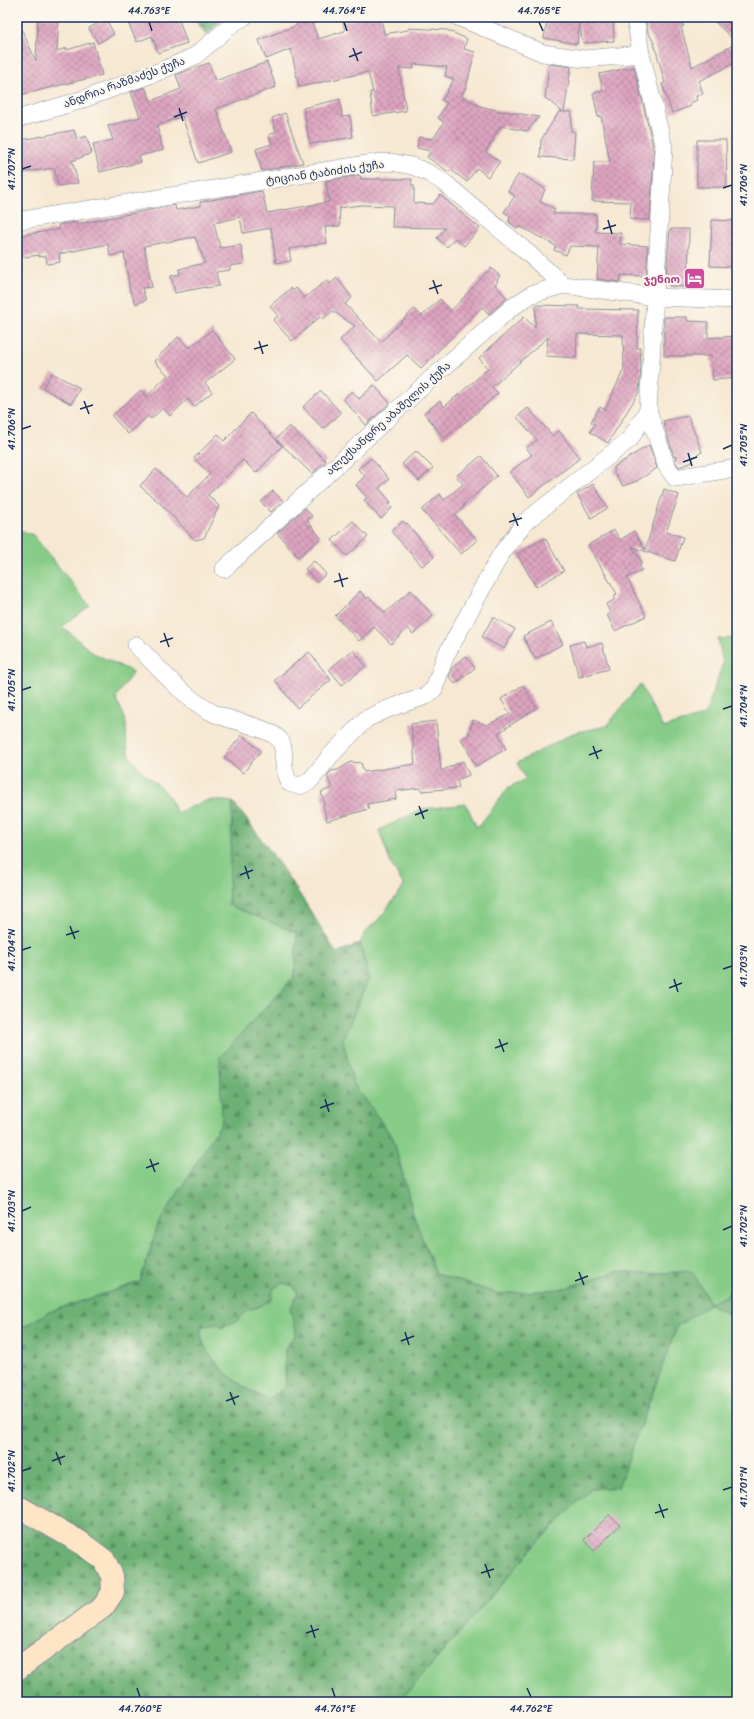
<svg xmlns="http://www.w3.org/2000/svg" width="754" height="1719" viewBox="0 0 754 1719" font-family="Sriracha,'Noto Sans Georgian',sans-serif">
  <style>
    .grass { fill: #87cc87; stroke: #517e72 }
    .forest { fill: url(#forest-firs); stroke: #447069; fill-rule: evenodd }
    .building { fill: url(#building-cross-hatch) }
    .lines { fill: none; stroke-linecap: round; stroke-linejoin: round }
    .street-casing { stroke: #888c98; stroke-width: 18 }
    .secondary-casing { stroke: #888c98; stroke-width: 24 }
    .street { stroke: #fff; stroke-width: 17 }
    .secondary { stroke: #fde5c5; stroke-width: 22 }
    .ticks { fill: none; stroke: #1b2f5e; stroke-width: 1.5 }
    .labels { text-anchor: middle; stroke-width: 4; stroke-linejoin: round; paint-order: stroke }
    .street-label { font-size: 11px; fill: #1b2f5e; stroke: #fbf7ec }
    .hotel-label { font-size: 11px; font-weight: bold; fill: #b23c85; stroke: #fbf7ec; text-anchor: end }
    .neatline { fill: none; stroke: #1b2f5e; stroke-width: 1.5 }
    .ticks-label { font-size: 10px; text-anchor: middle; fill: #1b2f5e }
  </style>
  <defs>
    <pattern id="forest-firs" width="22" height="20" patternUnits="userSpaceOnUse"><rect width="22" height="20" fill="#6db074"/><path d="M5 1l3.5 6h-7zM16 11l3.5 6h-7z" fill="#599062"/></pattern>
    <pattern id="building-cross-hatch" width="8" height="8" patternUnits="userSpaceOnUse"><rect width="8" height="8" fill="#dea4c0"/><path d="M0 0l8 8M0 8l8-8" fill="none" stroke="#b3869f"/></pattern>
  </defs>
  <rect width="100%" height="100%" fill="#fbf7ec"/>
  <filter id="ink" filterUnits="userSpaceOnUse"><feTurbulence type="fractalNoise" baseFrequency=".025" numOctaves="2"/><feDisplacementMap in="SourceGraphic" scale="8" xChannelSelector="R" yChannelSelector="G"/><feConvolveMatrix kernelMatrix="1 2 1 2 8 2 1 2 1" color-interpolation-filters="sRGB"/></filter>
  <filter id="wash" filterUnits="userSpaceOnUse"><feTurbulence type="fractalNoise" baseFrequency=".012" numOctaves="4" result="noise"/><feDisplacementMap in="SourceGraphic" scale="16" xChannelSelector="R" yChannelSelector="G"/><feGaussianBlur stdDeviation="0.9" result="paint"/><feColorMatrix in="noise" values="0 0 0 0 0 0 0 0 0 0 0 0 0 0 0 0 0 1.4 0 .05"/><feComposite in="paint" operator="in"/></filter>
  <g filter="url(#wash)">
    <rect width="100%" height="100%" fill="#f6e8d2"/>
    <g class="grass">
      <path d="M17,529L33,535L90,606L62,626L93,653L133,672L116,697C118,705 123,711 125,719C128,732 124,744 130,756C140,776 171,787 176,813L206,801L213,800L233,802L228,905L297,933L295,976L220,1057L222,1122L158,1225L140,1282L49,1312L17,1331Z"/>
      <polygon points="737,638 737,1274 728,1295 710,1304 737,1318 737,1702 399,1702 533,1548 571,1508 592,1489 618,1487 677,1326 710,1303 692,1271 645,1274 619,1271 562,1289 499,1294 436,1274 414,1217 393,1138 353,1083 342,1039 369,978 360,943 365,932 379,919 404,886 391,864 379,830 423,809 466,804 476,826 479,826 509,787 526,779 517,763 573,733 607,726 640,684 663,728 705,715 723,663 718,639"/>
      <path d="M282,1283C290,1284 295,1286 298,1294C285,1313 297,1313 296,1330C296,1338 288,1341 286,1348C283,1354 286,1379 286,1386L268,1400C242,1388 215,1369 203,1342C201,1338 201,1331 201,1327L239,1319L248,1310L261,1306L273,1289Z"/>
    </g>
    <g class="forest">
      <polygon points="192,17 224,17 207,35"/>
      <path d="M233,802C271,850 305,900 336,953L360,943L369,978L343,1039L353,1083L393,1138L414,1217L436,1274L499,1294L562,1289L619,1271L645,1274L692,1271L710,1303L728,1295L737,1274V1318L710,1304L677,1326L618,1487L592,1489L571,1508L533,1548L399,1702H17V1331L49,1312L140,1282L158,1225L222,1122L220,1057L295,976L297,933L228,905ZM282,1283C290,1284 295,1286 298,1294L290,1309L296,1330L295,1336L285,1349L286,1386L268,1400C242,1388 215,1369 203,1342C201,1338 201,1331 201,1327L216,1324L223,1328L239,1319L248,1310L261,1306L272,1299L273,1289Z"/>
    </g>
    <g id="blocks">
      <g class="building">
        <polygon points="38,17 59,17 57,51 67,48 67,50 93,42 102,75 20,95 17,83 17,19 36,61"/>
        <polygon points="158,17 178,17 187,43 158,53 152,36 137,42 129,25 144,19 146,21"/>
        <polygon points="363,17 381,17 384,34 408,30 409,28 447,30 467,39 464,49 475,52 466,87 461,96 480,106 504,112 504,111 539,117 527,131 500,126 486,152 500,162 488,177 477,168 467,182 451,170 449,172 427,157 431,151 417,148 419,137 433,139 444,122 438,118 447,103 442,100 454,79 445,76 447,67 414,64 413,69 399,68 406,111 373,116 370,92 373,92 368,72 299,87 291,49 266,59 259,40 297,25 296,24 310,18 318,39 345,31 343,22"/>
        <polygon points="548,17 605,17 606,19 613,19 614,41 583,43 579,24 577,44 544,38"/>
        <polygon points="651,17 679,17 684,26 681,27 692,67 737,43 737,62 699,81 703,94 696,96 697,100 690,103 691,106 672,113 662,84 665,83 654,43 648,32 646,20"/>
        <polygon points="710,17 737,17 737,43"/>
        <polygon points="106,19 114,34 98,43 89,28"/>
        <polygon points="267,62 276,87 216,109 231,152 198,163 182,116 157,126 163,150 139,156 141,162 100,172 93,144 113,140 108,126 140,117 131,92 145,87 151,101 181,89 176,75 189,70 209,63 215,81"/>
        <polygon points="549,64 571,67 564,112 572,112 571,131 575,132 573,159 540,157 541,140 559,112 563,112 545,98"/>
        <polygon points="634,67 652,142 654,155 650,220 630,219 631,202 592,201 594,162 610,162 601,116 598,117 593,93 603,91 599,74"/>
        <polygon points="340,99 342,117 350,116 353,137 310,144 303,108"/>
        <polygon points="285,113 303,163 262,171 256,149 272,144 269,135 276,132 272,118"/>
        <polygon points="74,130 77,139 86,136 92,153 72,161 78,183 58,186 54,168 17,173 17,141"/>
        <polygon points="697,140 726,140 727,187 697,187"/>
        <polygon points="360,175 361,179 412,179 411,185 414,185 414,203 433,204 440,195 480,228 464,246 455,238 447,247 437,238 445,228 392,227 393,206 360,205 339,208 340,226 325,227 327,243 289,249 291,261 276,263 271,228 243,233 240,217 214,223 220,248 241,245 244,264 230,266 230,270 216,272 219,286 206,288 206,287 175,293 171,276 180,274 179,269 205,263 195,237 144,246 152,287 142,288 146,300 136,304 130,291 124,253 110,256 108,244 59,254 60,262 47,264 46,256 39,257 39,255 17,258 17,236 60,229 58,225 77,222 77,224 175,205 176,210 201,206 200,202 262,191 267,213 329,202 326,181"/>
        <polygon points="518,175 523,175 545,189 540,202 555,209 553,214 596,214 596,232 621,233 620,244 648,246 646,276 621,275 620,282 597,279 599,247 570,246 566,255 554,250 556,246 521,227 517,228 509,222 510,216 504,212 515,196 508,191"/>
        <polygon points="712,220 737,221 737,267 710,266"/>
        <polygon points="670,229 689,229 688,287 669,286 669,278 666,277"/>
        <polygon points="491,268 500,276 497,280 498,281 495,285 507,298 505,300 489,314 482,307 421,368 407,355 378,381 340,340 355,326 333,311 323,319 321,316 292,341 273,320 278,316 270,306 291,288 293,291 296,288 304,298 327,280 330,284 337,278 352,298 345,304 381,342 414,309 422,316 440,299 451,311"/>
        <polygon points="536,305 579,306 579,309 638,310 637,348 640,348 641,368 639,392 608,443 590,432 595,424 591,422 600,407 605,410 624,369 623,335 577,334 576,358 546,356 548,337 492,387 498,393 473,416 444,438 424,413 440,401 444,407 488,369 479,358 524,317 535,328"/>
        <polygon points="664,317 687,317 687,321 708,322 708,338 737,336 737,378 713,380 711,356 664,356"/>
        <polygon points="212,330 235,359 205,383 212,392 194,407 188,399 170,416 163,408 151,419 148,416 128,434 112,416 141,390 147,396 168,375 154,361 178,337 189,348"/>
        <polygon points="52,373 80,388 71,404 43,388"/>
        <polygon points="374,385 390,403 366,425 343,399 352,391 359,399"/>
        <polygon points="321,391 341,413 323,429 303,407"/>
        <polygon points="528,408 553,436 559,431 580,458 529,497 510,472 532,455 526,448 537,440 517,417"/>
        <polygon points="251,413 282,446 256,473 243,460 208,495 219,506 204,538 195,540 162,505 140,486 156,469 187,497 210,474 194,458 218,434 224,441"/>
        <polygon points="688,416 702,452 692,458 693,462 679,467 675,461 676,456 674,457 663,421"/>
        <polygon points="289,426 326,461 312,474 276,439"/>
        <polygon points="649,445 657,468 637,481 623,486 614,472 614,467"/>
        <polygon points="416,451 433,468 419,481 402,464"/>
        <polygon points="481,456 497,476 463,505 464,507 455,515 477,540 461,554 422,510 440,494 444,500 463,484 456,476"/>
        <polygon points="371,458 389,479 379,488 391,502 389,504 392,508 381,519 364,500 367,498 356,485 365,476 358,469"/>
        <polygon points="593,484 608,508 591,518 577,494"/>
        <polygon points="664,489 679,495 666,532 683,537 675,561 632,547 642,563 639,564 642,570 627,578 646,616 615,631 607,615 610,613 606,604 614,600 614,597 617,594 588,545 614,530 620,540 634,531 645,550"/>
        <polygon points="273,491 283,501 271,512 261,502"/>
        <polygon points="305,508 312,516 307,520 321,538 298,557 277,533"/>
        <polygon points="353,521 368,537 347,556 332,540"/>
        <polygon points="403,521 406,524 407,523 434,557 422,566 391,531"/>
        <polygon points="545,538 564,571 536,587 517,554"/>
        <polygon points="314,561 326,574 317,582 305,569"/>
        <polygon points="411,590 433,616 413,634 408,628 391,644 374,627 359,641 335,616 360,591 367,599 369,597 385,613"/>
        <polygon points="493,617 515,629 504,649 482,637"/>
        <polygon points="551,622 563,644 535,659 523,636"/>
        <polygon points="584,641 586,647 602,643 609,669 579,677 570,645"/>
        <polygon points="353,650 366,666 342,685 329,669"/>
        <polygon points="309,652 331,680 297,708 275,680"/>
        <polygon points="466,656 475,668 455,684 449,676 452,668"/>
        <polygon points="523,685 537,708 498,733 506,749 476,766 461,739 468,735 473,720 487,725 510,714 501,699"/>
        <polygon points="436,721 441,771 463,761 469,775 457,780 459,788 421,791 421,788 395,791 396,799 367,804 369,809 327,821 323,805 325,804 321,792 332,788 327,776 331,771 338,770 351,762 361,763 364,772 415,764 411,724"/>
        <polygon points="242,735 261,751 243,773 224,757"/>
        <polygon points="609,1515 620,1525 594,1551 584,1540"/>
      </g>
    </g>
  </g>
  <g filter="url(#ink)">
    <use href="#blocks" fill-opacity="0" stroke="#888c98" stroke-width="1"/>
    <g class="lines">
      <defs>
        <g id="street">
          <polyline points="458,17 543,53 584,59 641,54"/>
          <polyline points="17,119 75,102 158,72 195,56 235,22 244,17"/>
          <polyline points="17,221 373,163 391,162 412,166 429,173 446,184 528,253 563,285 656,297 737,300"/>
          <polyline points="648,410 666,465 675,478 737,468"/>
          <polyline points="224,569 423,386 511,308 532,294 563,285"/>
          <path d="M136,645C159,668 182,696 211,712C228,721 267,726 279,739C286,746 282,762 285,771C286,775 287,779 289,783L299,786L309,782L332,754L366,719L390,708L426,696L434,689L445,657L478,596L501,554L525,522L630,439L648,410L664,148L641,54L635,17"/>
        </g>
        <polyline id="secondary" points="17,1506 80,1542 104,1560 112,1576 113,1592 103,1607 17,1669"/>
      </defs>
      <use href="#street" class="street-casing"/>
      <use href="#secondary" class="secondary-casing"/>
      <use href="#street" class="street"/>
      <use href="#secondary" class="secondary"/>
    </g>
  </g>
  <path class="ticks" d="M149,22L152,31M344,22L347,31M539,22L543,31M353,48L358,61M349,57L362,52M179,108L183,121M174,117L187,112M22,169L31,166M723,188L732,185M608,220L612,234M603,229L616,225M433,280L438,294M429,289L442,285M259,341L263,354M254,349L268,345M84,401L89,414M80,409L93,405M22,429L31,426M723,449L732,445M688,453L692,466M683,462L697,457M513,513L518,526M509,522L522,518M339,573L343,587M334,582L348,578M164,633L169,647M160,642L173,638M22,690L31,687M723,709L732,706M593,746L598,759M589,755L602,750M419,806L424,819M415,815L428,810M245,866L249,879M240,875L253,870M70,926L75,939M66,935L79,931M22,950L31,947M723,969L732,966M674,979L678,992M669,988L682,983M499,1039L504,1052M495,1048L508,1043M325,1099L329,1112M320,1108L334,1103M150,1159L155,1172M146,1168L159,1163M22,1211L31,1207M723,1230L732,1226M579,1272L584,1285M575,1281L588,1276M405,1332L409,1345M401,1341L414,1336M230,1392L235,1405M226,1401L239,1396M56,1452L61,1465M52,1461L65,1456M22,1471L31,1468M723,1490L732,1487M659,1504L664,1518M655,1513L668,1509M485,1564L490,1578M481,1573L494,1569M311,1625L315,1638M306,1633L319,1629M137,1688L140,1697M332,1688L335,1697M527,1688L531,1697"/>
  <defs>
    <symbol id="hotel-square" viewBox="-11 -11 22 22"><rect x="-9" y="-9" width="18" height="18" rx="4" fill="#d1479c" stroke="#fbf7ec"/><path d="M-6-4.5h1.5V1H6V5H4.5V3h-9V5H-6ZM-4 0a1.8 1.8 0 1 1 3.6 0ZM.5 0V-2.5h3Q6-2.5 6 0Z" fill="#fff"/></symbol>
  </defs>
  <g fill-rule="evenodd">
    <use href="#hotel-square" x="682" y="266" width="25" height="25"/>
  </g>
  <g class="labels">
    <g class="street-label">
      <text transform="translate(124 82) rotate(-20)" y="4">ანდრია რაზმაძეს ქუჩა</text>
      <text transform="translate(325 172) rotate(-8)" y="4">ტიციან ტაბიძის ქუჩა</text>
      <text transform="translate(388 418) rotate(-42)" y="4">ალექსანდრე აბაშელის ქუჩა</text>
    </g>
    <g class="hotel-label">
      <text x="680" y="283">ჯენიო</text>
    </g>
  </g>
  <rect width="754" height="1719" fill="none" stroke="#fbf7ec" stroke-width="44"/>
  <rect x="22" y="22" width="710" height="1675" class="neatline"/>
  <g class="ticks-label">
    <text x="149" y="14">44.763°E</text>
    <text x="344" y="14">44.764°E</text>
    <text x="539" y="14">44.765°E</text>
    <text transform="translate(11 169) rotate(-90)" y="4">41.707°N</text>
    <text transform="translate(743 185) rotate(-90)" y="4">41.706°N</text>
    <text transform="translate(11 429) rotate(-90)" y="4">41.706°N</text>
    <text transform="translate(743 445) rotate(-90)" y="4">41.705°N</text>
    <text transform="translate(11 690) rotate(-90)" y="4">41.705°N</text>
    <text transform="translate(743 706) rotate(-90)" y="4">41.704°N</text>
    <text transform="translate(11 950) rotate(-90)" y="4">41.704°N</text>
    <text transform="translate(743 966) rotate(-90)" y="4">41.703°N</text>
    <text transform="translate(11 1211) rotate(-90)" y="4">41.703°N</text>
    <text transform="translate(743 1226) rotate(-90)" y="4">41.702°N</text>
    <text transform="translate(11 1471) rotate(-90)" y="4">41.702°N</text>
    <text transform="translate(743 1487) rotate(-90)" y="4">41.701°N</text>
    <text x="140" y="1712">44.760°E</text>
    <text x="335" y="1712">44.761°E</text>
    <text x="531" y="1712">44.762°E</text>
  </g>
</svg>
